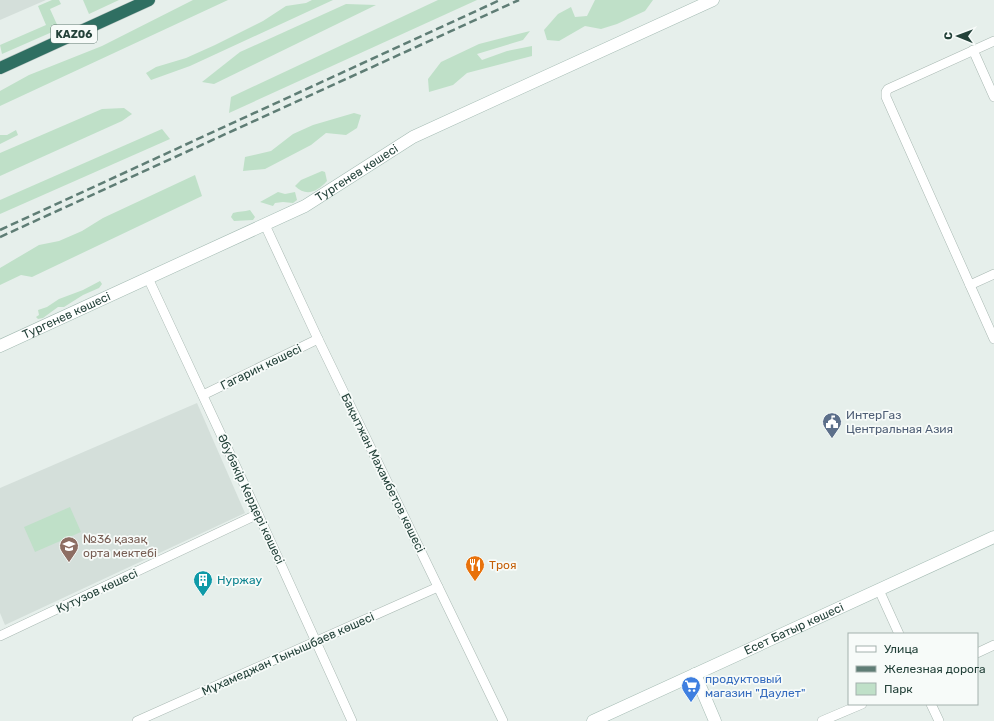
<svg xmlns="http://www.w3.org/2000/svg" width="994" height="721" viewBox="0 0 994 721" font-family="Rubik,sans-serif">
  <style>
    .built { fill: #d4dfda }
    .green { fill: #bfe0c8 }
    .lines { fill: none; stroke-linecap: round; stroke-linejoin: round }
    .street-casing { stroke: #a8b8b2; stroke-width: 10 }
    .secondary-casing { stroke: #a4bbb3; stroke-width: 13 }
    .highway-casing { stroke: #c2cac8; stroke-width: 13 }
    .street { stroke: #fff; stroke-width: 9 }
    .secondary { stroke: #fff; stroke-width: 12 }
    .highway { stroke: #2f6f62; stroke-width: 12 }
    .rail { stroke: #5f7d75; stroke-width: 2.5; stroke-dasharray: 8 4; stroke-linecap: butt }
    .labels { text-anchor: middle; stroke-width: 3.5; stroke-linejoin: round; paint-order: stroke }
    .shield { fill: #f7fbf9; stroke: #637a73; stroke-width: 1 }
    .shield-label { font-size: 11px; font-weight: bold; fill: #24423a }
    .street-label { font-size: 12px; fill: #24423a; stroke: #f7fbf9 }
    .service-label { font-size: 12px; fill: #4e5e75; stroke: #f7fbf9; text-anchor: start }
    .education-label { font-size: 12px; fill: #785e54; stroke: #f7fbf9; text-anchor: start }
    .food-label { font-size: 12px; fill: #c56008; stroke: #f7fbf9; text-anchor: start }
    .culture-label { font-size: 12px; fill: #0d838f; stroke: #f7fbf9; text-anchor: start }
    .shop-label { font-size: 12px; fill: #366cbe; stroke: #f7fbf9; text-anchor: start }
  </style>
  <rect width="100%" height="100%" fill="#e6efeb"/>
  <g class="built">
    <polygon points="0,0 46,0 0,20"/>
    <polygon points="197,403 245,513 5,625 0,613 0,488"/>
  </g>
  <g class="green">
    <polygon points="52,0 59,0 61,4 50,9 59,29 2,54 0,45 46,25 38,6"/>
    <polygon points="83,0 119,0 89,14"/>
    <polygon points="193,0 228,0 0,106 0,91 29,75 102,46"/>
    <polygon points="312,0 333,0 190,66 151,80 146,73 156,67 186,58 215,45 263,21 286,6 306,3"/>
    <polygon points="438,0 477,0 229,113 231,97"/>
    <polygon points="595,0 653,0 645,11 617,24 601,29 585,26 559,41 547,40 544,30 558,14 571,7 575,17 587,16"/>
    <polygon points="346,4 376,5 214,84 202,82 240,52"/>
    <polygon points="530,31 523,40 477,54 482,60 507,51 532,46 532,56 467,73 453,85 429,92 428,79 441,62 479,44"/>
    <polygon points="124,108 132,114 122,121 0,176 0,153 102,109"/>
    <polygon points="354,113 361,115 357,128 346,135 326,133 311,145 265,169 243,171 245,157 271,151 293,134 313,125"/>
    <polygon points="162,129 170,139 0,214 0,200"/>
    <polygon points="16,130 18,135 0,144 0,135 7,135"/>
    <path d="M322,171L325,172L327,181C317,192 306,197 295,186L301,180Z"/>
    <polygon points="195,175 202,196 32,277 21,275 0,285 0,268 39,245 59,241 82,231 103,218"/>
    <polygon points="278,192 285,194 295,192 297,200 293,203 283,202 275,203 273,206 260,202"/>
    <path d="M250,210L255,217L253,220L234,221L231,217L233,213C239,211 244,212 250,210Z"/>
    <polygon points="100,281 102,284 99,288 83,295 64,307 58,307 43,318 38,319 36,317 39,315 38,310 47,307 59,299 83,290"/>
    <polygon points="70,507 81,532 35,552 24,527"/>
  </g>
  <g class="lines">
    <defs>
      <g id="street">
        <polyline points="994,41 888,89 886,92 886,97 994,339"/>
        <polyline points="973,50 994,97"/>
        <polyline points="265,225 318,339 503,721"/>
        <polyline points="148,278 258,514 352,721"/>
        <polyline points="970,285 994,274"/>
        <polyline points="203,395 318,339"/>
        <polyline points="879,590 899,634"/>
        <polyline points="0,636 258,514"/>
        <polyline points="977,653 994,645"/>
        <polyline points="931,704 939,721"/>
        <polyline points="137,721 438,587"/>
        <polyline points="822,721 862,704"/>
      </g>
      <g id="secondary">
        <path id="s1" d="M0,346L305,206L413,137L713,0"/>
        <polyline points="695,674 715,721"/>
        <path id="s2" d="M593,721L994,537"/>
      </g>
      <polyline id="highway" points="0,68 149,0"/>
    </defs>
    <use href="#street" class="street-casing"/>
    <use href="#secondary" class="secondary-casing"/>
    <use href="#highway" class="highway-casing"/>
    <use href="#street" class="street"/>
    <use href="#secondary" class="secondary"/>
    <use href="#highway" class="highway"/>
    <g class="rail">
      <polyline points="0,230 500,0"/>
      <polyline points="0,237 519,0"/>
    </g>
  </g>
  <defs>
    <symbol id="civic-pin" viewBox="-11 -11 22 30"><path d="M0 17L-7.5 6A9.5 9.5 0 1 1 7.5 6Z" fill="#5c6f8a" stroke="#f7fbf9"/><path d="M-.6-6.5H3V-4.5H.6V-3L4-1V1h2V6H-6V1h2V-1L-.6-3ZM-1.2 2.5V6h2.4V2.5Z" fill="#fff"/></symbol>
    <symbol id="school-pin" viewBox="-11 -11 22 30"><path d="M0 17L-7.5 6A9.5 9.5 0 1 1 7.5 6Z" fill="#8d6e63" stroke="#f7fbf9"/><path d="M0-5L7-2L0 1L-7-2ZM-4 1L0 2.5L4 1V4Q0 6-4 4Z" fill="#fff"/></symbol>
    <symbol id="restaurant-pin" viewBox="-11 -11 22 30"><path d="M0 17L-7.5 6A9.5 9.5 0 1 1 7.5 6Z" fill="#e8710a" stroke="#f7fbf9"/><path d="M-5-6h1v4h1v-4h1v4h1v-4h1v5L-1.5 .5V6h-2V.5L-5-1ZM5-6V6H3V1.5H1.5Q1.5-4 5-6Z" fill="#fff"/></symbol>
    <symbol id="building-pin" viewBox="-11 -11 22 30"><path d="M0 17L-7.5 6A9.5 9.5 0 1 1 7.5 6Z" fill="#0f9aa8" stroke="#f7fbf9"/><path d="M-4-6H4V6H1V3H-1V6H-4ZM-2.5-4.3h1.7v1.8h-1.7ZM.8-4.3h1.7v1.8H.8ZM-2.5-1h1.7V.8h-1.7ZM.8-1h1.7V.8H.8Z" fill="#fff"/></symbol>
    <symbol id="supermarket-pin" viewBox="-11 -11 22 30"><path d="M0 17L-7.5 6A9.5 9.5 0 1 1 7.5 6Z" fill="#3f7fe0" stroke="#f7fbf9"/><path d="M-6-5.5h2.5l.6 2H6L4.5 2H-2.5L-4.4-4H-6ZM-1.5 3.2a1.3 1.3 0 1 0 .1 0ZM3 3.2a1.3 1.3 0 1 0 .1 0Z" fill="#fff"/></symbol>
  </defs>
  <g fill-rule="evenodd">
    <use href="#civic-pin" x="821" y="411" width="22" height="30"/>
    <use href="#school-pin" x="58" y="535" width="22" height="30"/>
    <use href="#restaurant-pin" x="464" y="554" width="22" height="30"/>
    <use href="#building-pin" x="192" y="569" width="22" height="30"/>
    <use href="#supermarket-pin" x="680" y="675" width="22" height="30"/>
  </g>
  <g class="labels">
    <rect class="shield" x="51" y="25" width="46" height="18" rx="3"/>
    <g class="shield-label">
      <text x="74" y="38">KАZ06</text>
    </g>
    <g class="street-label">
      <text dy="4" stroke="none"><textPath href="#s1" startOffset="397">Тургенев көшесі</textPath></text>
      <text dy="4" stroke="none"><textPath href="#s1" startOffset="73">Тургенев көшесі</textPath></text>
      <text transform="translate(261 367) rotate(-26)" y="4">Гагарин көшесі</text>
      <text transform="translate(383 473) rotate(64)" y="4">Бақытжан Махамбетов көшесі</text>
      <text transform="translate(251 499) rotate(65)" y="4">Әбубәкір Кердері көшесі</text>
      <text transform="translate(97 591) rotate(-25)" y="4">Кутузов көшесі</text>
      <text dy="4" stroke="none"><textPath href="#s2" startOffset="221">Есет Батыр көшесі</textPath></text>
      <text transform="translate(288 654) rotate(-24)" y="4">Мұхамеджан Тынышбаев көшесі</text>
    </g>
    <g class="service-label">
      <text x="846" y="419">ИнтерГаз<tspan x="846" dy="14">Центральная Азия</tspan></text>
    </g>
    <g class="education-label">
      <text x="83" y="543">№36 қазақ<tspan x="83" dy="14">орта мектебі</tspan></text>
    </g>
    <g class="food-label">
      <text x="489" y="569">Троя</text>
    </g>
    <g class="culture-label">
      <text x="217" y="584">Нуржау</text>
    </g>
    <g class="shop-label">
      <text x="705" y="683">продуктовый<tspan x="705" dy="14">магазин "Даулет"</tspan></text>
    </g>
  </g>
  <rect x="848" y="633" width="130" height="72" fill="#f7fbf9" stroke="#a3b1ad"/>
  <rect x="856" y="646" width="20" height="6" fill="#ffffff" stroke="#a3b1ad"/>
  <text x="884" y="653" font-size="12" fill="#24423a">Улица</text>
  <rect x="856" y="666" width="20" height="6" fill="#5f7d75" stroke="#a3b1ad"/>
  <text x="884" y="673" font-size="12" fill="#24423a">Железная дорога</text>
  <rect x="856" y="683" width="20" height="12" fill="#bfe0c8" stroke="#a3b1ad"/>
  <text x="884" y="693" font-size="12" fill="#24423a">Парк</text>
  <g transform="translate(958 36) rotate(271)" stroke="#f7fbf9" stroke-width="3" paint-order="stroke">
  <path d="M0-3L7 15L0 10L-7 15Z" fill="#24423a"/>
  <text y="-6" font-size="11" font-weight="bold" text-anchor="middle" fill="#24423a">С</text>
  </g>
</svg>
